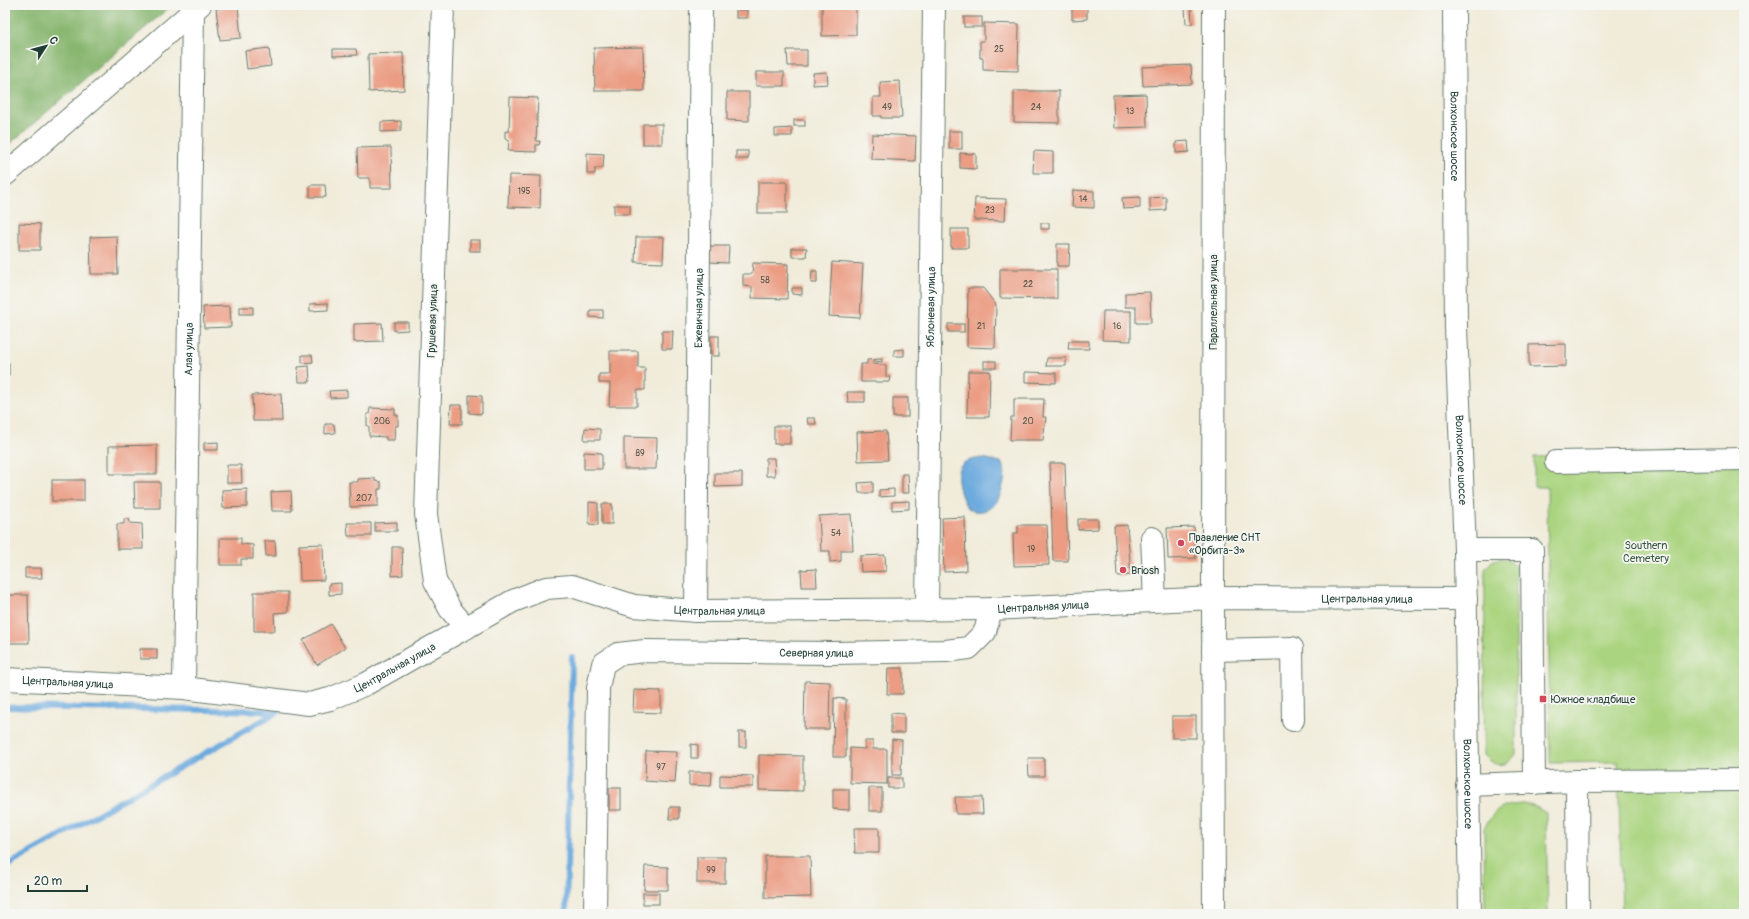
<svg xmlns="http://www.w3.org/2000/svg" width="1749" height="919" viewBox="0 0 1749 919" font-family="Pangolin,sans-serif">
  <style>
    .green { fill: #aad47f; stroke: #64885a }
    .forest { fill: #87b66e; stroke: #537a51 }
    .water { fill: #6daade; stroke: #467489 }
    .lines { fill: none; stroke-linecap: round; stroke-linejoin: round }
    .stream { stroke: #6daade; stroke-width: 6 }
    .building { fill: #eb9c83 }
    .minor-casing { stroke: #687a6e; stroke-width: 24 }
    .major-casing { stroke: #687a6e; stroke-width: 24 }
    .minor { stroke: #fff; stroke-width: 22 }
    .major { stroke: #fff; stroke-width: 22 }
    .poi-dot { fill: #d1495b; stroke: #f6f6f2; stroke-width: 1.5 }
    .labels { text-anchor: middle; stroke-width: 3.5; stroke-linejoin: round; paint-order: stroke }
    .number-label { font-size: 9px; fill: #525548 }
    .street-label { font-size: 11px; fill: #1f3d34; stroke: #f6f6f2 }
    .poi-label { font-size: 11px; fill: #1f3d34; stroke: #f6f6f2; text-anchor: start }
    .park-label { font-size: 11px; fill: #3b5b43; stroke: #f6f6f2 }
  </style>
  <rect width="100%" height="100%" fill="#f6f6f2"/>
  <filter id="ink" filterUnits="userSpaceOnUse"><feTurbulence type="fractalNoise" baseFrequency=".025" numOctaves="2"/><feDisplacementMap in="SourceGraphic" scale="8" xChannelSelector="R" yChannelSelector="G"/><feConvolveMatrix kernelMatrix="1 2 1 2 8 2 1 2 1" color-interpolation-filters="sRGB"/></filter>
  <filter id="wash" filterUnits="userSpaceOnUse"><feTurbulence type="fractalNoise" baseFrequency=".012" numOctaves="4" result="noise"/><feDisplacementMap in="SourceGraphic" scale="16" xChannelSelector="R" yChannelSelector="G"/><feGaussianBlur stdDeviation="0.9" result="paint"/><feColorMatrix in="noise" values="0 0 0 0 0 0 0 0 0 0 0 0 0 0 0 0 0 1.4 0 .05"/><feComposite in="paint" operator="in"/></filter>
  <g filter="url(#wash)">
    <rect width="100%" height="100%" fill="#f1ecda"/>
    <g class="green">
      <polygon points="1744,449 1744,914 1622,914 1618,762 1550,763 1547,487 1534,487 1534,457"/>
      <path d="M1500,558L1509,560L1516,568V754C1506,768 1496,768 1484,755L1485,569L1492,561Z"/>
      <path d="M1524,804L1536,807L1546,813L1548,914H1485L1484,829C1494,809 1503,805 1524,804Z"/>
    </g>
    <polygon class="forest" points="5,5 172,5 5,148"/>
    <path class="water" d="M982,458L1001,462C1008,475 1004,481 1000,495C997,506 984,515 971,510C961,505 953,473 961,465C966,460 975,459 982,458Z"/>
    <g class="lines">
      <g class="stream">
        <polyline points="5,707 277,711"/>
        <polyline points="5,867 279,711"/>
        <polyline points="566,914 572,657"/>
      </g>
    </g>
    <g id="blocks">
      <g class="building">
        <polygon points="822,5 856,5 856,35 822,36"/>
        <polygon points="1072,5 1087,5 1087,19 1072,20"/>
        <polygon points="238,6 241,38 220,40 216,9"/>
        <polygon points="1191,6 1192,24 1186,24 1185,7"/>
        <rect x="736" y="10" width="11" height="8"/>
        <rect x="964" y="17" width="18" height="10"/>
        <polygon points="984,23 1019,24 1018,71 983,70 983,58 980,58 980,41 984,41"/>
        <polygon points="643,47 644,91 595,91 594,48"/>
        <polygon points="269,48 271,66 247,69 245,51"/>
        <polygon points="333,49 356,49 357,55 333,56"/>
        <polygon points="787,50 807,50 807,66 788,66"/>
        <polygon points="403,53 404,90 369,92 368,54"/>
        <polygon points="1191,65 1192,84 1143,86 1142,67"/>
        <rect x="756" y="72" width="28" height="14"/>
        <polygon points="827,72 828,84 813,85 813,73"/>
        <polygon points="900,81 902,118 881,118 881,116 873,116 873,97 881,97 880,82"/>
        <polygon points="1014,91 1059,91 1059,123 1014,122"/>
        <polygon points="727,92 749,92 749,121 727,120"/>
        <polygon points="1146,94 1147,127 1114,128 1113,95"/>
        <polygon points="510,97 538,98 536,141 540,141 539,145 536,145 536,152 508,151 509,140 505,139 505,131 509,132"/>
        <rect x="794" y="120" width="11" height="6"/>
        <polygon points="401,121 401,131 381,132 381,122"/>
        <rect x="643" y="124" width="19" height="20"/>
        <polygon points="792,128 792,136 775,136 775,129"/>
        <rect x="949" y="131" width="13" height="18"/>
        <polygon points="872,134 916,136 915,161 871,159"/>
        <polygon points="1188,141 1189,152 1176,153 1176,142"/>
        <polygon points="391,147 392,188 370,188 370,178 358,178 357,148"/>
        <rect x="736" y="151" width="12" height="8"/>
        <polygon points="1034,151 1053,152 1053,173 1033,173"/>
        <polygon points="587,153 604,154 603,168 595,168 595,174 587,174"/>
        <polygon points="960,153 976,154 976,169 960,168"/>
        <polygon points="509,175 541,176 540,208 508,207"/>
        <rect x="758" y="182" width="29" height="31"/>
        <polygon points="310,185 325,185 326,197 310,197"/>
        <polygon points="1073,190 1094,191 1094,208 1072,207"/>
        <polygon points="1140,197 1140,208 1123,209 1122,198"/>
        <polygon points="1166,197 1166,210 1150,211 1150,198"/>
        <polygon points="975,198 1006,199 1005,221 974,220"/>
        <rect x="614" y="205" width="16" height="9"/>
        <polygon points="19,223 40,224 40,250 19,250"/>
        <rect x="1041" y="223" width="8" height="6"/>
        <rect x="951" y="229" width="17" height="19"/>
        <polygon points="117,236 118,274 91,274 90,237"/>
        <polygon points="636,237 664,237 663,263 635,262"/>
        <rect x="470" y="240" width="10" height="11"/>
        <polygon points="1057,244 1070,244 1069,266 1057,266"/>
        <polygon points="710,246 729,246 728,263 710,262"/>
        <polygon points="792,248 807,248 806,257 792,257"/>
        <polygon points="832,262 863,264 860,318 829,316"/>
        <polygon points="753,263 788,264 787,299 752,298 752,287 743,286 743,274 752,274"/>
        <polygon points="1000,269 1057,269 1057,299 1000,298"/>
        <polygon points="812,271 817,271 817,283 811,283"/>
        <polygon points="792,288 802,288 802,295 792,294"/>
        <polygon points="968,288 983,288 996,305 995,348 967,347"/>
        <polygon points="1150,292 1151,323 1136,323 1136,307 1125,307 1125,293"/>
        <polygon points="328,303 328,310 310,311 310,304"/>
        <polygon points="230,306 231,327 204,328 203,307"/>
        <rect x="240" y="307" width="13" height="7"/>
        <polygon points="590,310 603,310 603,318 590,317"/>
        <polygon points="1103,311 1131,311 1131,341 1102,340"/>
        <polygon points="394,322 408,322 408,330 394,331"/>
        <polygon points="382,323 383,341 354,342 354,324"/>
        <rect x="948" y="324" width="16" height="8"/>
        <polygon points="662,331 673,331 672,349 662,349"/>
        <rect x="711" y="336" width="8" height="20"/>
        <polygon points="1069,341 1089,341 1089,349 1068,349"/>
        <polygon points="1566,344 1566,366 1529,367 1529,345"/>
        <polygon points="904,349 904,356 894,356 894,350"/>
        <polygon points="610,351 638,351 638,368 645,368 645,390 637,390 637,406 609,406 610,383 599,383 599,374 610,374"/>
        <polygon points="302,355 312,355 313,362 302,363"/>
        <polygon points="1047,358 1066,358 1066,366 1046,366"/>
        <polygon points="882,359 882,362 873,361 873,364 886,365 886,377 890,377 889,382 861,382 861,364 867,364 867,360"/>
        <rect x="984" y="361" width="12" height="7"/>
        <rect x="5" y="363" width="4" height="12"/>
        <polygon points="309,366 310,382 299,382 298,367"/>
        <polygon points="968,371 990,371 989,417 967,417"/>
        <polygon points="1025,372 1056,373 1056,383 1025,382"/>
        <polygon points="347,390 347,397 330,398 329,391"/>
        <polygon points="847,392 865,392 865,402 848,402"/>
        <polygon points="281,394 282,421 253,421 252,395"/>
        <polygon points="469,395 482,396 482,414 469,413"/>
        <rect x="893" y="398" width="15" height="19"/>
        <polygon points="1014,399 1044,399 1043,417 1046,417 1043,440 1010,440 1011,417 1014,417"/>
        <polygon points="451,405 462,405 462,424 450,424"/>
        <polygon points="370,408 395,409 395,415 398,415 398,426 395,426 394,440 386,440 386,437 369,436 369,426 367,426 367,414 369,414"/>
        <polygon points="807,418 815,418 816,424 808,424"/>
        <polygon points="325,424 334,424 335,433 325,434"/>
        <rect x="774" y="426" width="16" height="18"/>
        <polygon points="585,428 600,429 600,440 584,440"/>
        <polygon points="886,431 888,460 858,461 857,432"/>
        <polygon points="624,437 657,438 656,469 624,469"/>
        <polygon points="218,442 218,450 204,450 204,443"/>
        <polygon points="157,445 157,474 109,474 109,446"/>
        <polygon points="584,452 602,453 602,469 584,469"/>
        <polygon points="766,458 774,458 775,476 766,476"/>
        <polygon points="1050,463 1065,463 1068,561 1053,561"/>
        <polygon points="227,465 241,465 242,483 227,483"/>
        <polygon points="715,473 742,473 742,486 715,487"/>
        <polygon points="902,474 908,474 909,493 902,493"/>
        <polygon points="375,478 375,481 381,482 381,489 378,489 378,506 350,507 349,482 358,482 358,479"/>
        <rect x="52" y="480" width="32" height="21"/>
        <polygon points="134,482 160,482 160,508 135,508"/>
        <polygon points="873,482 873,493 859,493 858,483"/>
        <polygon points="247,489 247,507 223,508 222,490"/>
        <polygon points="894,489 894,496 879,497 879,490"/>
        <polygon points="291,491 292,511 272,511 271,492"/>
        <polygon points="909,501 909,509 892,510 892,502"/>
        <polygon points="589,502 598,503 598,525 589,524"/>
        <rect x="602" y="504" width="10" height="20"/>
        <polygon points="851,514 853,550 841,550 841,561 830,562 830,551 821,551 819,516"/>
        <polygon points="965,517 966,571 944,572 942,518"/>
        <polygon points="124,519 129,519 130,523 142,524 143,549 117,549 117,524 124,524"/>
        <polygon points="1078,519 1098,519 1098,529 1078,530"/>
        <polygon points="397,522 397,531 375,531 375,523"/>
        <polygon points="347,523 371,523 371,536 348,536"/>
        <polygon points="1018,525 1047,525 1049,565 1014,566 1013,533 1018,533"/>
        <polygon points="1127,525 1131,575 1117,576 1114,526"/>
        <polygon points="1194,527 1196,558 1168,559 1167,528"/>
        <polygon points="220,538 241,538 241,544 253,545 253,559 241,559 241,565 220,565"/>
        <polygon points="265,541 275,541 276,556 266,556"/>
        <polygon points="323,544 324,580 300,581 299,545"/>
        <polygon points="392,547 402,547 403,575 392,576"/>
        <polygon points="885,555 886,571 861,572 860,556"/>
        <polygon points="25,568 41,568 42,578 25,578"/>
        <polygon points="816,569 817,587 802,587 801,570"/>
        <polygon points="341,583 341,594 329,595 329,584"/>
        <polygon points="254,592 288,592 288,612 274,613 275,631 254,631"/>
        <polygon points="5,595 28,595 29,643 5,643"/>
        <polygon points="331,624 345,648 317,665 303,640"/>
        <rect x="140" y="649" width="17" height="10"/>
        <polygon points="888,668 903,668 903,694 887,694"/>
        <polygon points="805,681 830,682 829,729 804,729"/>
        <polygon points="634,690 661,691 661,713 633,712"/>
        <polygon points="834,698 846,699 846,757 833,757"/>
        <polygon points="891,713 904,714 904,733 891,733"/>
        <rect x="1172" y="716" width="24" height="22"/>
        <rect x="739" y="732" width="7" height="15"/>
        <polygon points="892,739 902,740 901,775 892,775"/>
        <polygon points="865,741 873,741 873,749 887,749 887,784 850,783 850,748 865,749"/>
        <polygon points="691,744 698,745 698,758 691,758"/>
        <polygon points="646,751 677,752 675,783 645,781"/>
        <polygon points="759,755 803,756 803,791 759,790"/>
        <polygon points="1028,758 1044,758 1044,776 1029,776"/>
        <polygon points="689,772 712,772 711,786 689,785"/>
        <polygon points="720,775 753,776 753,787 720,787"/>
        <rect x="888" y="778" width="14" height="10"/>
        <rect x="609" y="788" width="12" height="22"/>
        <rect x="869" y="788" width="13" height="23"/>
        <polygon points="833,789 849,789 849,810 833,809"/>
        <polygon points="955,797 982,797 983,814 956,814"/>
        <polygon points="670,807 679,807 679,819 669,819"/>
        <polygon points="854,828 879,828 879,853 855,853"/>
        <polygon points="765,856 810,856 811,897 765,898"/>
        <rect x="697" y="857" width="28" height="26"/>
        <polygon points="645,866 668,867 668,890 644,890"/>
        <rect x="643" y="893" width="16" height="11"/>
      </g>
    </g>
  </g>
  <g filter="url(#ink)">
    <use href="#blocks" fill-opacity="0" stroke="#687a6e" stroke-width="1"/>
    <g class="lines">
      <defs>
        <g id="minor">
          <polyline points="443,5 426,514 435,581 450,609 466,628"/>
          <polyline points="1214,5 1213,598 1214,914"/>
          <polyline points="5,175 200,5"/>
          <polyline points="1556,462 1744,459"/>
          <polyline points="1152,538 1155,601"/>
          <polyline points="1465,550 1532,550 1534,783"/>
          <path id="s1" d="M927,610L934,5"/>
          <path id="s2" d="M696,611L701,5"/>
          <polyline points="1213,650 1292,648 1293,720"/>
          <path id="s3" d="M5,679L184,688L309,704L330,699L366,684L513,601L546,588L572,586L634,606L696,611L991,609L1213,598L1466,599"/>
          <path id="s4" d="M184,688L193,11"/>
          <polyline points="1577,781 1744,780"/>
          <polyline points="1467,785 1577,781 1578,914"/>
          <path id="s5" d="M595,914L598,688L603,664L618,654L645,651L833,653L946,651L969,648L985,632L991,609"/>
        </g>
        <g id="major">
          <path id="s6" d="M1454,5L1456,328L1465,550L1470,914"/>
        </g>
      </defs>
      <use href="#minor" class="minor-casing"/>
      <use href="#major" class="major-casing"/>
      <use href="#minor" class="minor"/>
      <use href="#major" class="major"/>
    </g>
  </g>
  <g class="poi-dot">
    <circle cx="1181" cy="543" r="4"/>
    <circle cx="1123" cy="570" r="4"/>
    <rect x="1539" y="695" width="8" height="8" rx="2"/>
  </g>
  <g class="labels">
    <g class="number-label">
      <text x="999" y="52">25</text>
      <text x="887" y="110">49</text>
      <text x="1036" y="110">24</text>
      <text x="1130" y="114">13</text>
      <text x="524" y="194">195</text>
      <text x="1083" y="202">14</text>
      <text x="990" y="213">23</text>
      <text x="765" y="283">58</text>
      <text x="1028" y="287">22</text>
      <text x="981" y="329">21</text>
      <text x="1117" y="329">16</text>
      <text x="382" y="424">206</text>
      <text x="1028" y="424">20</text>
      <text x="640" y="456">89</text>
      <text x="364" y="501">207</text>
      <text x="836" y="536">54</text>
      <text x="1031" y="552">19</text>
      <text x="661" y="770">97</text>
      <text x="711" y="873">99</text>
    </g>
    <g class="street-label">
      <text dy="4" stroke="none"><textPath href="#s6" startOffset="131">Волхонское шоссе</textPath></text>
      <text transform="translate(1213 302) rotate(-90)" y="4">Параллельная улица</text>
      <text dy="4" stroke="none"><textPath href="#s1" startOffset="303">Яблоневая улица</textPath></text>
      <text dy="4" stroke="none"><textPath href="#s2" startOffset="303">Ежевичная улица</textPath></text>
      <text transform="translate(432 321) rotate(-88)" y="4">Грушевая улица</text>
      <text dy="4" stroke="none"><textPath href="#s4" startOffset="339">Алая улица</textPath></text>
      <text dy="4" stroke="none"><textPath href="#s6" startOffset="455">Волхонское шоссе</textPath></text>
      <text dy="4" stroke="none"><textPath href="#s3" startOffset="1395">Центральная улица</textPath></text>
      <text dy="4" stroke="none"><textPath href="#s3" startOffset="1071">Центральная улица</textPath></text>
      <text dy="4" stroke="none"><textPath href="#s3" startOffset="747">Центральная улица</textPath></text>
      <text dy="4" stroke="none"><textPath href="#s5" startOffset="467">Северная улица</textPath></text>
      <text dy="4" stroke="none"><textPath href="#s3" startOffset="399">Центральная улица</textPath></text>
      <text dy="4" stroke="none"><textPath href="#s3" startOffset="63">Центральная улица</textPath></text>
      <text dy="4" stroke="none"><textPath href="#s6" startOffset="779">Волхонское шоссе</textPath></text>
    </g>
    <g class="poi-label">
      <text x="1189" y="541">Правление СНТ<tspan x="1189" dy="13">«Орбита-3»</tspan></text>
      <text x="1131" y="574">Briosh</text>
      <text x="1551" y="703">Южное кладбище</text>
    </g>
    <g class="park-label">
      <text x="1646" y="549">Southern<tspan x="1646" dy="13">Cemetery</tspan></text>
    </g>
  </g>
  <rect width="1749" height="919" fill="none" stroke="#f6f6f2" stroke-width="20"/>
  <g transform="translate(46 46) rotate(54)" stroke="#f6f6f2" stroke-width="3" paint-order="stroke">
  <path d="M0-3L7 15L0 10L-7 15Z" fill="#1f3d34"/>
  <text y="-6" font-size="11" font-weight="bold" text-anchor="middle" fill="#1f3d34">С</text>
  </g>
  <path d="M28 885v6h59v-6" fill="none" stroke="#1f3d34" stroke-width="2"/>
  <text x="34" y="885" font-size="12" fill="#1f3d34" stroke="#f6f6f2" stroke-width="3" paint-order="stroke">20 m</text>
</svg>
